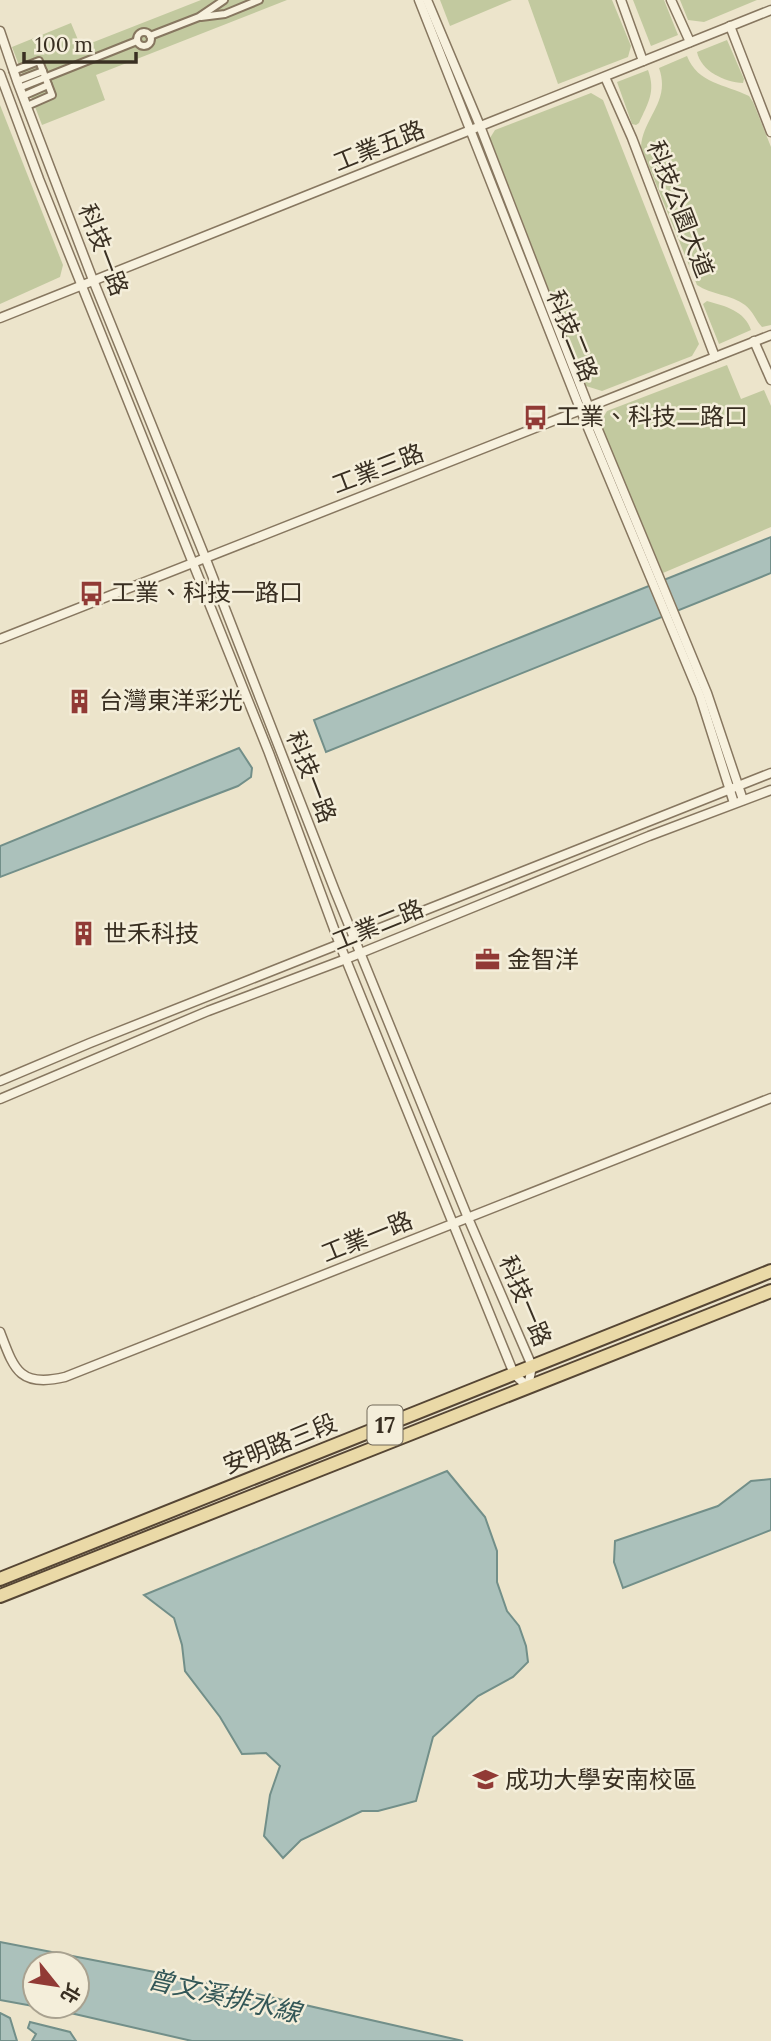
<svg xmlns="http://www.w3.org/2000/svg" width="771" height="2041" viewBox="0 0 771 2041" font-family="Lora,'Noto Sans TC',serif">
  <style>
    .green { fill: #c2c99f }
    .water { fill: #abc1bb; stroke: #728f89; stroke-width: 2; fill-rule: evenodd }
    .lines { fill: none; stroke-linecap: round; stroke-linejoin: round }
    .pedestrian-casing { stroke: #877760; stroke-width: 10 }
    .minor-casing { stroke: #877760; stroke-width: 11 }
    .primary-casing { stroke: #564634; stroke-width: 16 }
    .pedestrian { stroke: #f7f1de; stroke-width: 6 }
    .minor { stroke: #f7f1de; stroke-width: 8 }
    .primary { stroke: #ead9a7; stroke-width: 12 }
    .labels { text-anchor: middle; stroke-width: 5; stroke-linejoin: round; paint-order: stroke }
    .shield { fill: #f4eeda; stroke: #716859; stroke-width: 2 }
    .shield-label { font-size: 23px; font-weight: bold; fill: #392f22 }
    .street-label { font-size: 24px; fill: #392f22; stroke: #f4eeda }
    .poi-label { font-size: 24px; fill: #392f22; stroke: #f4eeda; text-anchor: start }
    .water-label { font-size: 26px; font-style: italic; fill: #335757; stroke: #f4eeda }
  </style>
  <rect width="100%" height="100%" fill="#ece4cb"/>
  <g class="green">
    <polygon points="201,0 287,0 96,75 105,100 42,125 12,47 71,23 81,47"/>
    <polygon points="440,0 512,0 450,26"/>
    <polygon points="528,0 612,0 631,46 628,57 558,84"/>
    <polygon points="633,0 664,0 678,35 651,46"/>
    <polygon points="680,0 757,0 704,22 688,20"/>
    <path d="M727,40L744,79L743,83C724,82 701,71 697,52Z"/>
    <path d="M687,56C698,84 725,84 749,96L753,102L771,147V325L762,327C756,321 753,311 745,305C731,294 711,295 697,285L641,147C643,117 671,102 659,68Z"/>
    <path d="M648,70C656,92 648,103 639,123L636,125L632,124L617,82Z"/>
    <polygon points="591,93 603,100 699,344 692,356 602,391 586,386 490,138 495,130"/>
    <polygon points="0,105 63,265 60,277 0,304"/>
    <path d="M707,301C725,306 745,311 751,330L719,344L703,304Z"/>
    <polygon points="727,365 741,399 764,390 771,406 771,527 663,573 600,423 607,411"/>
  </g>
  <g class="water">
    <polygon points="771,537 771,573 326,752 314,720"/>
    <polygon points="239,748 252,768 251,777 238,786 0,877 0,846"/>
    <polygon points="447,1471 485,1517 497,1551 497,1582 507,1611 519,1626 526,1646 528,1662 513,1677 478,1696 433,1737 416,1801 378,1811 362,1811 301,1840 283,1858 264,1836 270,1795 280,1766 266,1753 242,1754 220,1717 185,1671 182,1645 174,1618 144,1595"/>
    <polygon points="771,1479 771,1530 623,1588 614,1562 615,1541 718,1506 751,1481"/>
    <path d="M0,1942L191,1979L463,2041H192L66,2012L0,2000ZM35,1964H77V2006H35Z"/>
    <polygon points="0,2013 10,2018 17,2041 0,2041"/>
    <polygon points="30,2022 70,2032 76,2041 32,2041 36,2034 28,2028"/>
  </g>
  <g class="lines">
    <defs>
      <g id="pedestrian">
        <polyline points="201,17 225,14 259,0"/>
        <circle cx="144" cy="39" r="7"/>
        <polyline points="150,36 199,17 224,0"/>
        <polyline points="13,71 39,61 52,95 27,106"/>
        <polyline points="17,81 43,71"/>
        <polyline points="24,86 137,41"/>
        <polyline points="23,96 48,85"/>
      </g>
      <g id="minor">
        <polyline points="419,0 581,411 700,696 734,803"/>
        <polyline points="427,0 480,126 589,408 707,693 743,800"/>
        <polyline points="621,0 643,61"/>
        <polyline points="671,0 690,42"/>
        <polyline points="730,26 771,132"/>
        <polyline points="0,31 17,81 93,280 205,557 335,891 468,1218 532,1366 528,1387"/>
        <polyline points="0,74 39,179 269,753 340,945 514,1374 528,1387"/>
        <polyline points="605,77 632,138 715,357"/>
        <polyline points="0,318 771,10"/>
        <polyline points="754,341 771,380"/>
        <polyline points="0,639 771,335"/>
        <polyline points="0,1081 90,1043 771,773"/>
        <polyline points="0,1099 208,1011 346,959 649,836 771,790"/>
        <path d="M0,1332C14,1369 19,1388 65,1377L771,1098"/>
      </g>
      <g id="primary">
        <polyline points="0,1579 771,1271"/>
        <polyline points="0,1596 771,1291"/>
      </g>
    </defs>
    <use href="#pedestrian" class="pedestrian-casing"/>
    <use href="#minor" class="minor-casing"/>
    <use href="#primary" class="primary-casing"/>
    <use href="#pedestrian" class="pedestrian"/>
    <use href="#minor" class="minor"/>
    <use href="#primary" class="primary"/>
  </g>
  <defs>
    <symbol id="bus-bare" viewBox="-9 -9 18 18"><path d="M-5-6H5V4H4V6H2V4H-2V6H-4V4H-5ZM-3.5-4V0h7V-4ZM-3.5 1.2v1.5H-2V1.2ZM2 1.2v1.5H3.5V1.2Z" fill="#913a35" stroke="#f4eeda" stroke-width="2.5" paint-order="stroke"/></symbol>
    <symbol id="building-bare" viewBox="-9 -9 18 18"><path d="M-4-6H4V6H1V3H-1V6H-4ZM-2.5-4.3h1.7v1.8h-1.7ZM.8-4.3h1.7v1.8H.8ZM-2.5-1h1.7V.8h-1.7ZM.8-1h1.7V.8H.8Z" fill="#913a35" stroke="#f4eeda" stroke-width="2.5" paint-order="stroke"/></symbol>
    <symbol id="office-bare" viewBox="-9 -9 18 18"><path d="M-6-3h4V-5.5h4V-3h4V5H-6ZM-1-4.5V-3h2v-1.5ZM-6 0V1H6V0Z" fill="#913a35" stroke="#f4eeda" stroke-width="2.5" paint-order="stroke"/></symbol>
    <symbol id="university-bare" viewBox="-9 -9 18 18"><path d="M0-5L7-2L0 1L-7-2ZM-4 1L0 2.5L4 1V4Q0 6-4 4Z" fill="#913a35" stroke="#f4eeda" stroke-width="2.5" paint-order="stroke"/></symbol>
  </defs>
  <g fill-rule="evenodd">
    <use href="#bus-bare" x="518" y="400" width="35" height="35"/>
    <use href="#bus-bare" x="74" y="576" width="35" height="35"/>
    <use href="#building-bare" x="62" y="684" width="35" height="35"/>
    <use href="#building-bare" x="66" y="916" width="35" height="35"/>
    <use href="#office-bare" x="470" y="942" width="35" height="35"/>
    <use href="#university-bare" x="468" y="1762" width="35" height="35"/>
  </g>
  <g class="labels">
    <rect class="shield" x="367.5" y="1405.5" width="35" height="39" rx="5"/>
    <g class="shield-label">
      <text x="385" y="1433">17</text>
    </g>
    <g class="street-label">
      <text transform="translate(379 146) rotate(-22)" y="8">工業五路</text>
      <text transform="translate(680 209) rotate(69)" y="8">科技公園大道</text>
      <text transform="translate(103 250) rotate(69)" y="8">科技一路</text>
      <text transform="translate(572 336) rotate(68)" y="8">科技二路</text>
      <text transform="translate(378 469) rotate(-21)" y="8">工業三路</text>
      <text transform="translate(311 777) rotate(69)" y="8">科技一路</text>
      <text transform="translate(378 925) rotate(-22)" y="8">工業二路</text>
      <text transform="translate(367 1237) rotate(-22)" y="8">工業一路</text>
      <text transform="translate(525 1301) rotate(67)" y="8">科技一路</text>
      <text transform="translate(280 1444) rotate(-22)" y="8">安明路三段</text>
    </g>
    <g class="poi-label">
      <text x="556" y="425">工業、科技二路口</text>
      <text x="111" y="601">工業、科技一路口</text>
      <text x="99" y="709">台灣東洋彩光</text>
      <text x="103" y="942">世禾科技</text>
      <text x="507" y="968">金智洋</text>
      <text x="505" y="1788">成功大學安南校區</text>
    </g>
    <g class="water-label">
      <text transform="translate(224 1996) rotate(13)" y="9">曾文溪排水線</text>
    </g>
  </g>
  <g transform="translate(56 1985) rotate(120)"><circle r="33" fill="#f4eeda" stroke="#a9a290" stroke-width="2"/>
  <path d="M0-5L12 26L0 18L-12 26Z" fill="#913a35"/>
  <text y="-10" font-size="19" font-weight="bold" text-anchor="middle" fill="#392f22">北</text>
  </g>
  <path d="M24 52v10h112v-10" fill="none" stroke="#392f22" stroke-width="3.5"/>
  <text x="35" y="52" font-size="21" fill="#392f22" stroke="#f4eeda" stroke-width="5" paint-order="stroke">100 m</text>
</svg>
